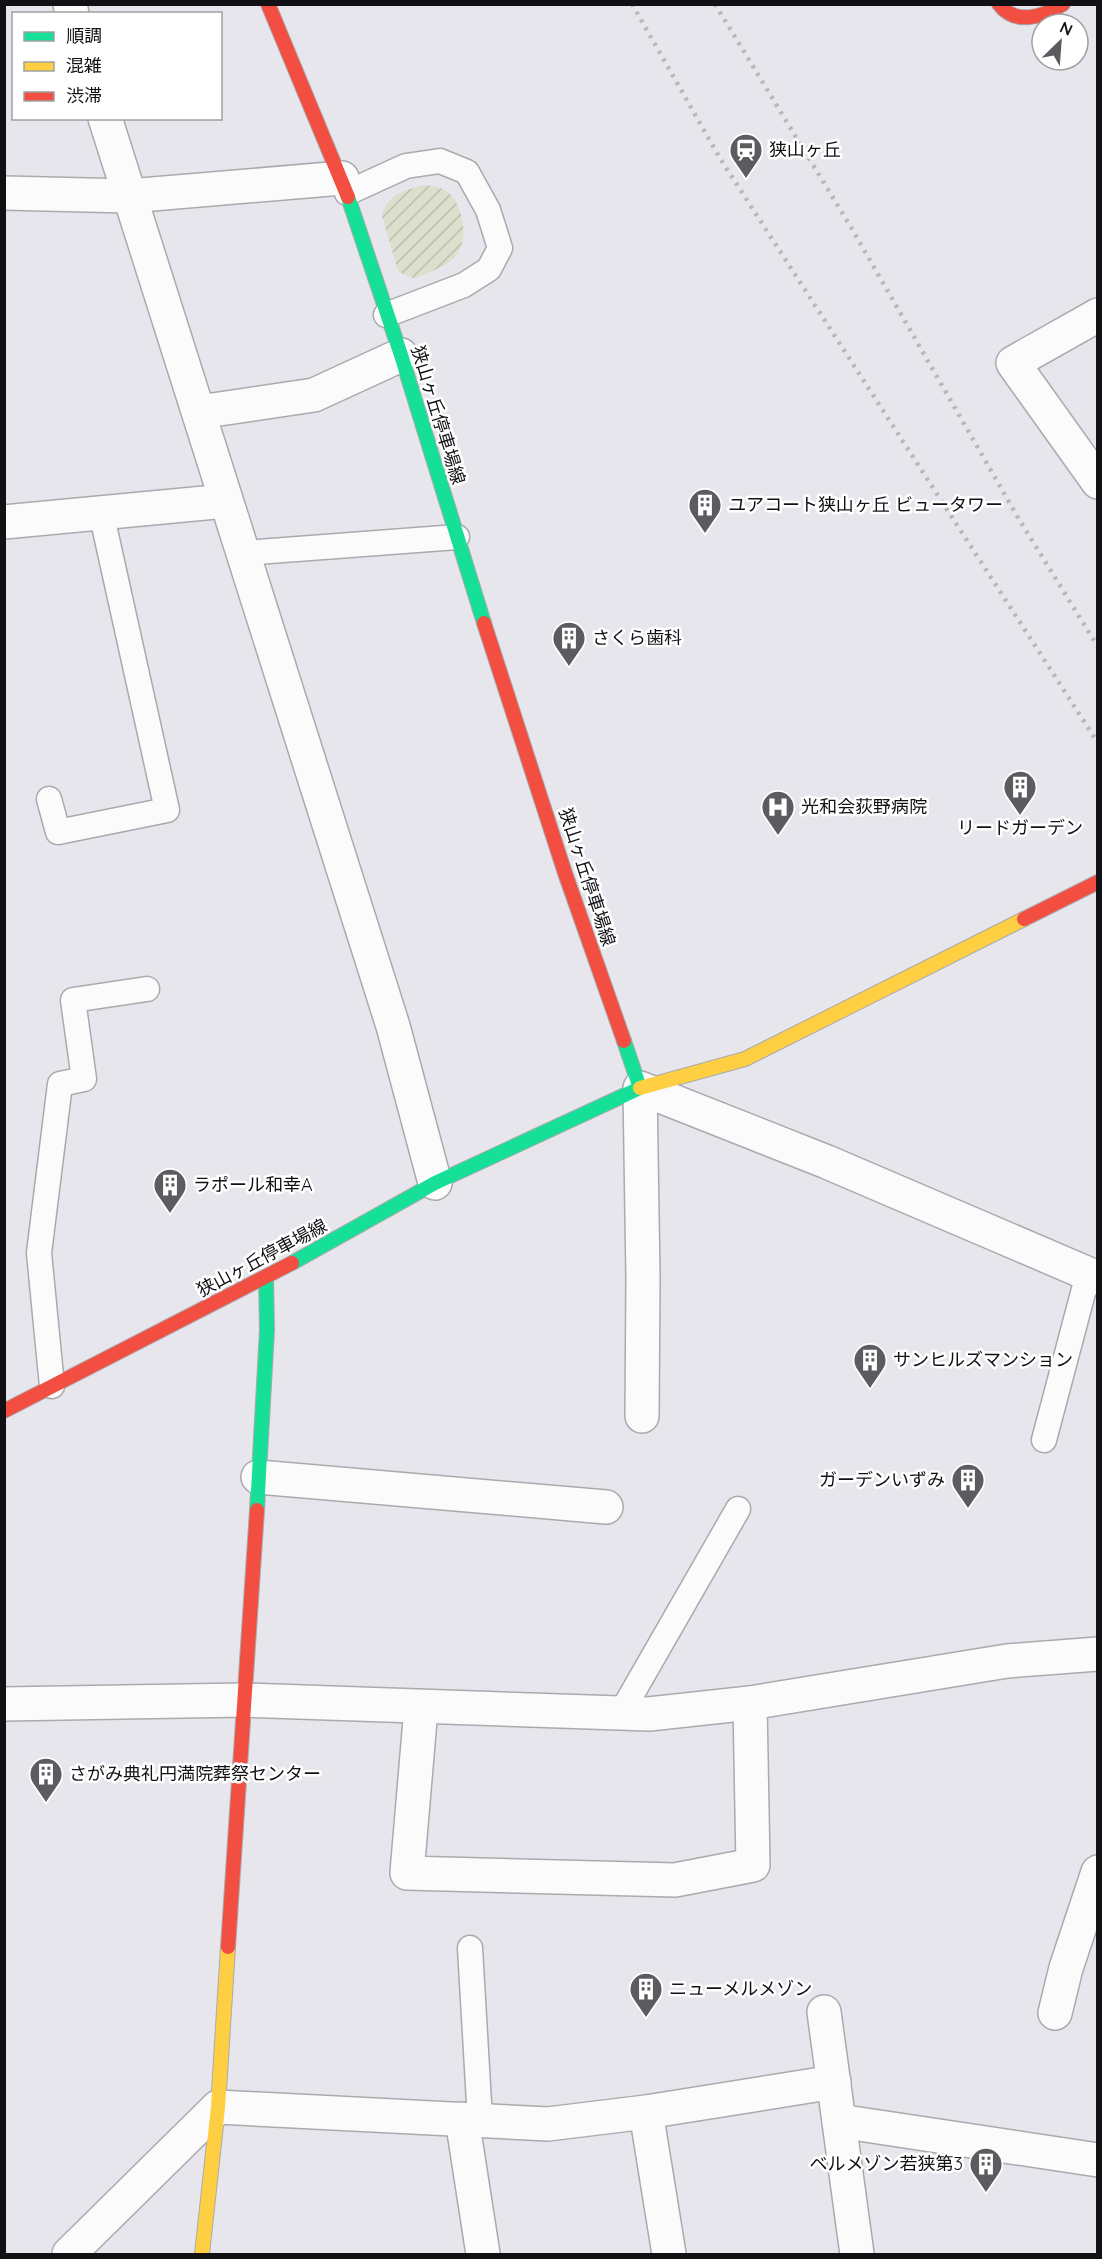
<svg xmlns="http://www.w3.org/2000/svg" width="1102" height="2259" viewBox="0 0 1102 2259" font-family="Quicksand,'Noto Sans JP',sans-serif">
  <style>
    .garden { fill: url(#garden-furrows) }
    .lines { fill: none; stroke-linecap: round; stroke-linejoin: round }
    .lane-casing { stroke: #aaaaae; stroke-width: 27 }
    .street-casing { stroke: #aaaaae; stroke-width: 36 }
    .fast-casing { stroke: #aaaaae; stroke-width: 16 }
    .slow-casing { stroke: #aaaaae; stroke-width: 16 }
    .jam-casing { stroke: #aaaaae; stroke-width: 16 }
    .lane { stroke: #fbfbfc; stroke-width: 24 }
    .street { stroke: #fbfbfc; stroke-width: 33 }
    .fast { stroke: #16e098; stroke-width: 14 }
    .slow { stroke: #ffcf43; stroke-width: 14 }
    .jam { stroke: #f24e42; stroke-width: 14 }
    .rail { stroke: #b8b8b9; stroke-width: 4.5; stroke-dasharray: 3 6; stroke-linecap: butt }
    .labels { text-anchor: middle; stroke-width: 5; stroke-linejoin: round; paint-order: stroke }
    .poi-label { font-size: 18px; fill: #111115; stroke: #fff; text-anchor: start }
    .street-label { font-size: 18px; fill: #111115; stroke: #fff }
  </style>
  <defs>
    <pattern id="garden-furrows" width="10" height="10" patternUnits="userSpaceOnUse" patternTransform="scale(1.5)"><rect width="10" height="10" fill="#dbdfcb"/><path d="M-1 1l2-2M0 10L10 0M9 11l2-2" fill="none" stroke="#bbbead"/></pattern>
  </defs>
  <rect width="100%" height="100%" fill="#e6e6ec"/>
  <path class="garden" d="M423,185C432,186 443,187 450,194C464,209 470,243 453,259C449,264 421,277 415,278C409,278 404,274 398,271L382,216C388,194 403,191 423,185Z"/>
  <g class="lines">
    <defs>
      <g id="lane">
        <polyline points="347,193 406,166 440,161 467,172 488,210 500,248 489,269 464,285 386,315"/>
        <polyline points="244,553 457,537"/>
        <polyline points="49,799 58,832 167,810 101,512"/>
        <polyline points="52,1386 39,1253 60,1084 84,1079 73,1000 147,989"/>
        <polyline points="1044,1440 1088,1274"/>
        <polyline points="621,1713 738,1509"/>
        <polyline points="470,1948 480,2120"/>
      </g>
      <g id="street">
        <polyline points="70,4 72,14"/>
        <polyline points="105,118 393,1026 435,1183"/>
        <polyline points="4,193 129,196 342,178"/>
        <polyline points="1098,315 1013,363 1098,482"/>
        <polyline points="199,412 314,395 401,355"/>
        <polyline points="4,522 226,501"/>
        <polyline points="642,1416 643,1278 640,1088 827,1162 1098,1278"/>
        <polyline points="258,1477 606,1507"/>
        <polyline points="4,1704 243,1700 649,1714 750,1703 1007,1661 1098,1654"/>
        <polyline points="421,1708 407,1873 675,1880 753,1865 750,1703"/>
        <polyline points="824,2012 857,2254"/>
        <polyline points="1055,2013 1066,1968 1098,1872"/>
        <polyline points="646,2112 669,2254"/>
        <polyline points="462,2119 483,2254"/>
        <polyline points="839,2121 1098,2160"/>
        <polyline points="69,2254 218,2107 548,2124 646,2112 834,2082"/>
      </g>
      <g id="fast">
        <polyline points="348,197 401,355 484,623"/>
        <polyline points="292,1263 435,1183 640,1088 624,1041"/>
        <polyline points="257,1510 267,1330 266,1278"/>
      </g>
      <g id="slow">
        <polyline points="640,1088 745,1059 1024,919"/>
        <polyline points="202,2254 218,2107 228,1947"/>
      </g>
      <g id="jam">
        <polyline points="268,4 348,197"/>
        <path d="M999,4C1015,26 1044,17 1063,4"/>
        <polyline points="484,623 565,873 624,1041"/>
        <polyline points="1024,919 1098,882"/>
        <polyline points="4,1411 292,1263"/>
        <polyline points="228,1947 257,1510"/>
      </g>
    </defs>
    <use href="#lane" class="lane-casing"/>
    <use href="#street" class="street-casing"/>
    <use href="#fast" class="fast-casing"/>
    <use href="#slow" class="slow-casing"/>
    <use href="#jam" class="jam-casing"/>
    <use href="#lane" class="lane"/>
    <use href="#street" class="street"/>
    <use href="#fast" class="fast"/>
    <use href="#slow" class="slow"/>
    <use href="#jam" class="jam"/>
    <g class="rail">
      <polyline points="632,4 721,160 1098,743"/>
      <polyline points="715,4 852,229 1020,521 1098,647"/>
    </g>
  </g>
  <defs>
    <symbol id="station-pin" viewBox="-11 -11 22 30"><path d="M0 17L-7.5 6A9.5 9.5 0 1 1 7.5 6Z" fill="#5c5c60" stroke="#fff"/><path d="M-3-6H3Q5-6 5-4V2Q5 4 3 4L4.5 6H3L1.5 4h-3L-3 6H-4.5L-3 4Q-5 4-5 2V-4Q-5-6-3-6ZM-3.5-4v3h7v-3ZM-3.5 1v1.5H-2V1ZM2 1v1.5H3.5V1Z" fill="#fff"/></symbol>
    <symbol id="building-pin" viewBox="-11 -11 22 30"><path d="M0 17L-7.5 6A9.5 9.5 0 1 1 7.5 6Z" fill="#5c5c60" stroke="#fff"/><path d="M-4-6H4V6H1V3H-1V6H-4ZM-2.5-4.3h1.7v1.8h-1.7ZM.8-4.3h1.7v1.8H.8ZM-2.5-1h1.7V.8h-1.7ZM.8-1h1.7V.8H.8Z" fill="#fff"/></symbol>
    <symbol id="hospital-pin" viewBox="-11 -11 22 30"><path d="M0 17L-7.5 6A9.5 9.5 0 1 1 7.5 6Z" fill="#5c5c60" stroke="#fff"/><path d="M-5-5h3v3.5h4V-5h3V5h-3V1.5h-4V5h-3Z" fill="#fff"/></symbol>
  </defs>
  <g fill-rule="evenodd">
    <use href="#station-pin" x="727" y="131" width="38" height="52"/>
    <use href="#building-pin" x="686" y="486" width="38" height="52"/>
    <use href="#building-pin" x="550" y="619" width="38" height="52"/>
    <use href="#building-pin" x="1001" y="768" width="38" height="52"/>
    <use href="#hospital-pin" x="759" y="788" width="38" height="52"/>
    <use href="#building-pin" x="151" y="1166" width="38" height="52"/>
    <use href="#building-pin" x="851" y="1341" width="38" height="52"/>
    <use href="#building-pin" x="949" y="1461" width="38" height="52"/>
    <use href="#building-pin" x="27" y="1755" width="38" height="52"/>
    <use href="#building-pin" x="627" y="1970" width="38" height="52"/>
    <use href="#building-pin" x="967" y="2145" width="38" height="52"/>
  </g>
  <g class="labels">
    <g class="poi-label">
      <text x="769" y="156">狭山ヶ丘</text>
      <text x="728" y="511">ユアコート狭山ヶ丘 ビュータワー</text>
      <text x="592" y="644">さくら歯科</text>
      <text x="801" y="813">光和会荻野病院</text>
      <text x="1020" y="834" text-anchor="middle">リードガーデン</text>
      <text x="193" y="1191">ラポール和幸A</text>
      <text x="893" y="1366">サンヒルズマンション</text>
      <text x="945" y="1486" text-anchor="end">ガーデンいずみ</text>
      <text x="69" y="1780">さがみ典礼円満院葬祭センター</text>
      <text x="669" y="1995">ニューメルメゾン</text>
      <text x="963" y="2170" text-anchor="end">ベルメゾン若狭第3</text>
    </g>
    <g class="street-label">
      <text transform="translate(438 415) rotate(73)" y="6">狭山ヶ丘停車場線</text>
      <text transform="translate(587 877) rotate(72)" y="6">狭山ヶ丘停車場線</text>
      <text transform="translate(262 1258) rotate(-28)" y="6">狭山ヶ丘停車場線</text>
    </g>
  </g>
  <rect width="1102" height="2259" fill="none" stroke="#111115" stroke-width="12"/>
  <rect x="12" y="12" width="210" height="108" fill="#ffffff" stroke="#a0a0a1" stroke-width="1.5"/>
  <rect x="24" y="32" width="30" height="9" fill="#16e098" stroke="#a0a0a1" stroke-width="1.5"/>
  <text x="66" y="42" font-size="18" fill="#111115">順調</text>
  <rect x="24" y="62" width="30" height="9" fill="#ffcf43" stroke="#a0a0a1" stroke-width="1.5"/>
  <text x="66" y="72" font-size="18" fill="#111115">混雑</text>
  <rect x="24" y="92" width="30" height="9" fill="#f24e42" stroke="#a0a0a1" stroke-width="1.5"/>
  <text x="66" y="102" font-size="18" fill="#111115">渋滞</text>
  <g transform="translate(1060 42) rotate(25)"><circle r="28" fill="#ffffff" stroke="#a0a0a1" stroke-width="1.5"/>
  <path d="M0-4.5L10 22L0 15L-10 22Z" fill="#5c5c60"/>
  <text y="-9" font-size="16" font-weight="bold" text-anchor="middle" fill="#111115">N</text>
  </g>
</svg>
